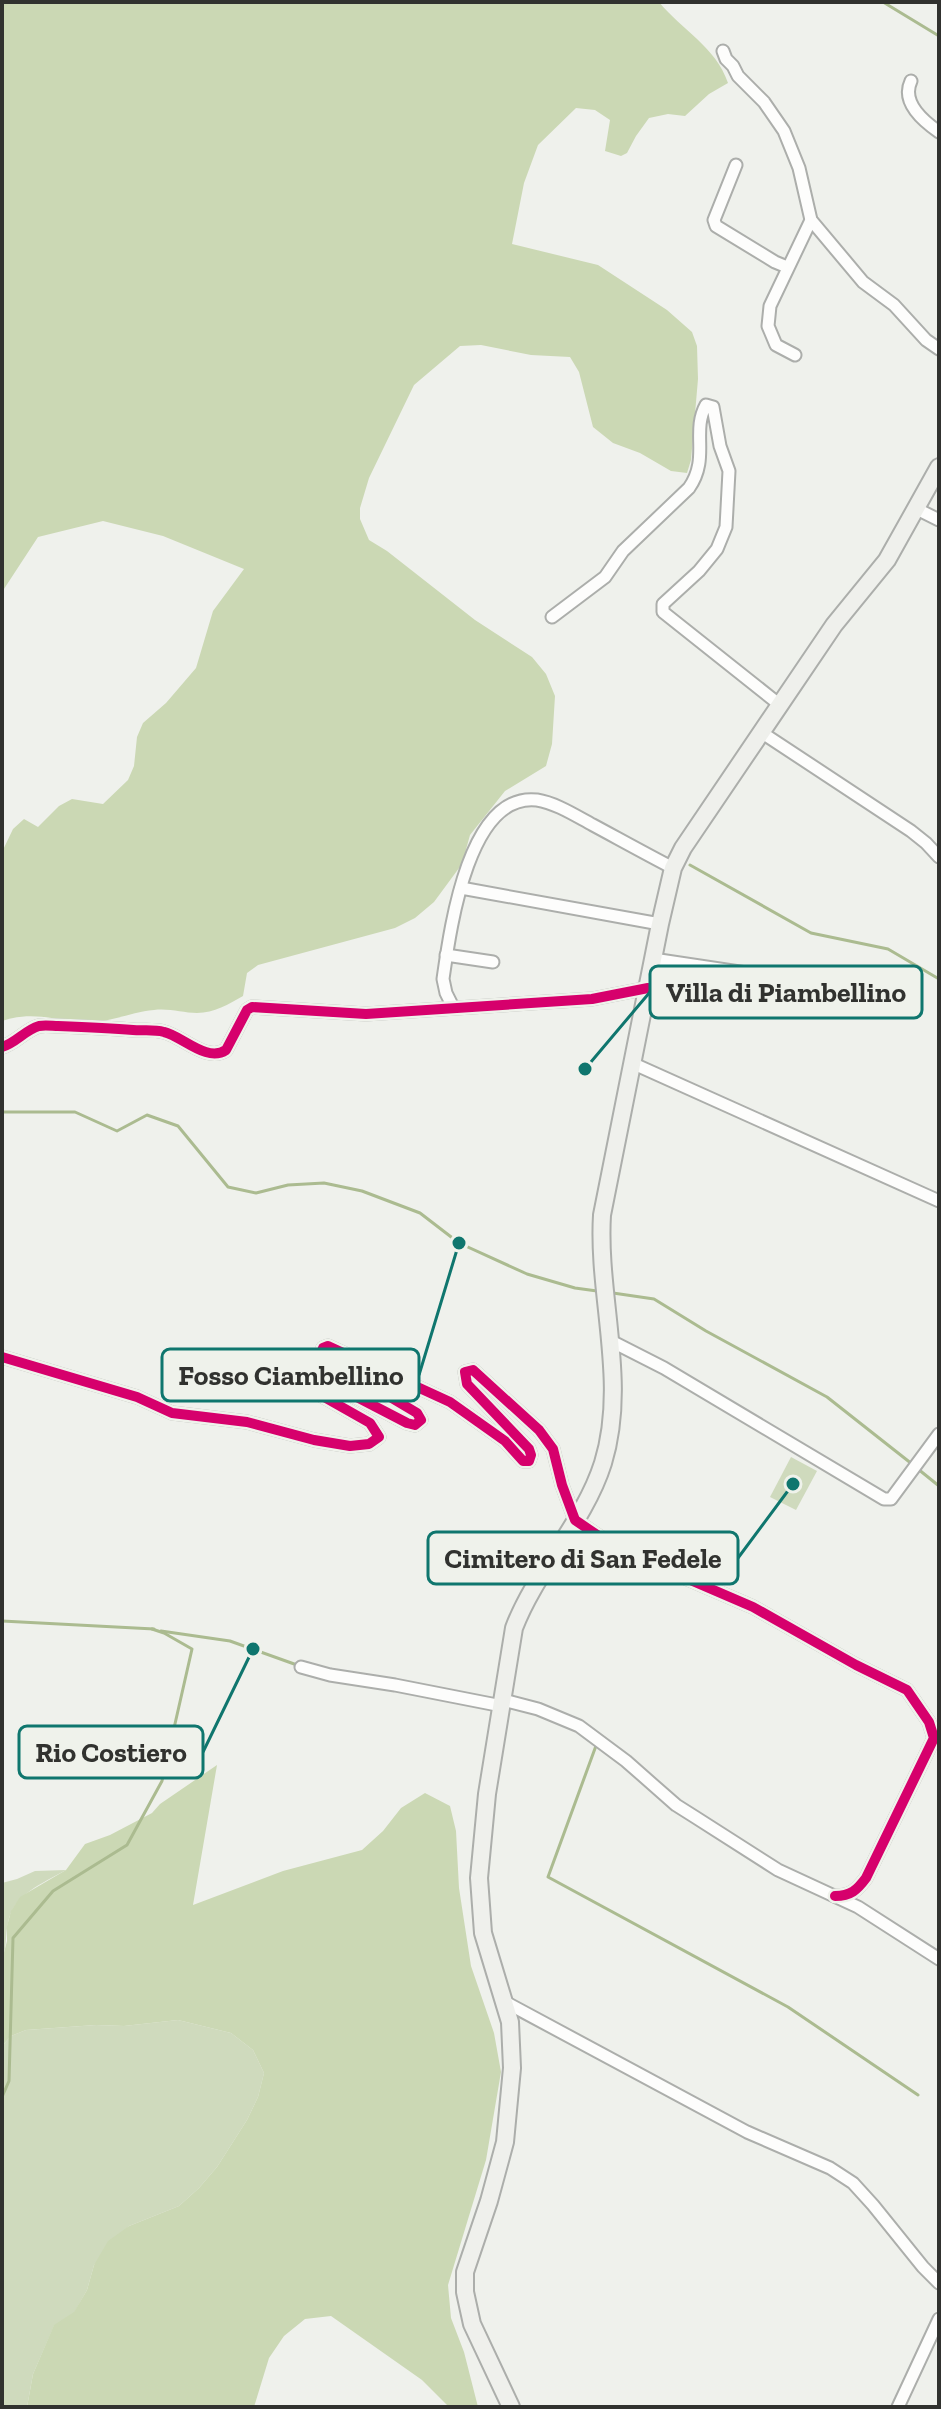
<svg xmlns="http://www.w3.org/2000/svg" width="941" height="2409" viewBox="0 0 941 2409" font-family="'Zilla Slab',serif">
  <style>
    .green { fill: #cfdabd }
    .forest { fill: #cbd8b4 }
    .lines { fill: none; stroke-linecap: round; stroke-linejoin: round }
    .stream { stroke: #abbb90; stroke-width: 3 }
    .street-casing { stroke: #acaeab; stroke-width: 15 }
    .secondary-casing { stroke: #acaeab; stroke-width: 20 }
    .street { stroke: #fdfdfc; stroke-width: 11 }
    .secondary { stroke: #eff0ec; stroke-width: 16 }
    .cycleway-casing { stroke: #eff2eb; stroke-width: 15 }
    .cycleway { stroke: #d6006c; stroke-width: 10 }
    .leader { fill: none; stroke: #0f766e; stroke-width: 3 }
    .callout-dot { fill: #0f766e; stroke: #eff2eb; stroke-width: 3 }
    .callout { fill: #eff2eb; stroke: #0f766e; stroke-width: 3 }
    .callout-label { font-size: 28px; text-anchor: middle; font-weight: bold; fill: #31322f }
  </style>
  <rect width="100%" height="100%" fill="#eff1ec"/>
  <g class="green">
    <polygon points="791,1457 817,1471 796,1510 770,1497"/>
    <path d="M66,1870C42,1884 13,1894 8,1923C5,1936 7,1948 2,1960V1883L17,1879L35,1871Z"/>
    <polygon points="178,2020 231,2033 253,2050 264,2073 258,2097 247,2120 217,2167 199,2188 179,2206 129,2226 94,2265 87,2290 74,2313 54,2326 33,2374 27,2407 2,2407 2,2046 11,2036 26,2030 96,2025 124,2026"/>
  </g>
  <g class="forest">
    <path d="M2,2H659C682,30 716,47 728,83L709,94L685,116L668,114L649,118L636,136L627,153L621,156L605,151L610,120L595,110L576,108L538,145L524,183L512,244L598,265L667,310L692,332L697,346L698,379L691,460L687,473L671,471L640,453L613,443L593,427L579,372L570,357L531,355L481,345L460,346L414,385L369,478L360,508V519L369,540L387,551L475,620L532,657L546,674L555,696L552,744L546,766L505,791L470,835L462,864L434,902L415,918L395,928L258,965L247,973L243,996C229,1004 214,1013 197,1013C183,1013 169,1008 154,1010C131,1012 112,1022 88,1022C57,1021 33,1010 2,1021V852L13,829L24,819L38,827L59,806L72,799L103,804L128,780L134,766L137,737L143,723L166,703L196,668L213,611L244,569L163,536L103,521L38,537L2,592Z"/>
    <polygon points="217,1765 193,1905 283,1871 362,1850 383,1831 401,1808 425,1793 450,1806 456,1831 459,1888 471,1966 494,2033 501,2072 486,2160 448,2285 451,2318 464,2352 478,2407 449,2407 422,2380 331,2316 305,2319 284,2336 269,2358 254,2407 27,2407 33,2374 54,2325 74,2312 87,2290 94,2265 108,2241 129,2226 179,2206 199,2188 217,2167 247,2120 258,2097 264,2073 253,2050 231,2033 178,2020 124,2026 96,2025 26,2030 11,2036 2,2046 2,1960 7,1941 7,1926 11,1911 20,1897 66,1870 85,1844 110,1835 152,1813 160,1804"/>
  </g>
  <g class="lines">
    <g class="stream">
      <polyline points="883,2 939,36"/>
      <polyline points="690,865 811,933 888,949 939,979"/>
      <polyline points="2,1112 75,1112 117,1131 147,1115 178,1126 228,1187 256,1193 288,1185 324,1183 362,1191 420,1213 459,1243 527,1274 575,1288 597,1291"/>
      <polyline points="613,1293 654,1299 706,1331 827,1397 912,1464"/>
      <polyline points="918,1469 939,1486"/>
      <polyline points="2,1621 154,1629"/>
      <polyline points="161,1631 230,1641 297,1665"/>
      <polyline points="597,1743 548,1877 788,2007 918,2095"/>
      <polyline points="2,2097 9,2081 13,1938 53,1891 127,1845 162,1781 192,1649 164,1633 152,1629"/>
    </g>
    <defs>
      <g id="street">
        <polyline points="723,51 726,59 733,66 738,76 764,102 784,131 799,168 811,220 863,282 894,305 926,340 939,349"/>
        <path d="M911,81C901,102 923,121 939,132"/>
        <polyline points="736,165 714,220 716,226 775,262 787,267"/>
        <polyline points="795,355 776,345 768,326 770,306 811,220"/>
        <polyline points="917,509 939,520"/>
        <path d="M552,617L605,577L623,551L689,488C710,458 691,432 706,405L713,407L720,446L729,471L726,527L717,549L699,571L663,604V612L780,705"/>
        <polyline points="761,732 911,831 926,843 939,857"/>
        <polyline points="461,888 660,924"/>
        <polyline points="446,955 493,962"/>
        <polyline points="653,959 881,993"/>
        <path d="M453,1007L446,993L443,979C450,930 468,792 537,800C556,803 576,816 593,825C619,839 646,854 673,868"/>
        <path d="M2,1047C16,1043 25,1030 39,1026C45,1025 53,1026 58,1026C83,1027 108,1028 133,1030C143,1031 153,1029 164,1032C182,1036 207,1063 226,1050L247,1010L252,1007L366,1014L592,999L648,988"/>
        <polyline points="634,1064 939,1201"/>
        <polyline points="609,1340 664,1368 884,1499 891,1499 939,1434"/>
        <path d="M2,1357L137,1397L172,1413L247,1422L314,1440L350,1446L369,1444L379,1437L370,1423L317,1393L318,1386L324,1382H328L407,1423L415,1425L421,1420L417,1413L323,1357L321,1353L323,1348L328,1346L450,1402L505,1441L523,1461H529L531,1455L529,1449L467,1384L465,1372L473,1370L539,1430L553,1449L562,1485L575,1520L600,1537L609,1545L753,1607L856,1665L907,1690L929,1722L934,1738L866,1878C857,1890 851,1896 835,1896"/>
        <polyline points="301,1667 330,1675 395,1685 502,1706"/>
        <polyline points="503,1700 538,1709 579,1726 626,1761 676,1805 695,1817 778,1870 858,1907 939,1959"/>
        <polyline points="505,2002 747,2132 830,2168 853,2183 873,2205 923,2267 939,2283"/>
        <polyline points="898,2407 939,2319"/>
      </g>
      <path id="secondary" d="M511,2407L472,2324L465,2292V2272L489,2201L505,2142L512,2068L510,2022L483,1933L479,1878L487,1794L514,1628C536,1570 584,1523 603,1463C628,1382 597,1296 602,1215L660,924L673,868L683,848L834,625L887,560L939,467"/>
    </defs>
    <use href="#street" class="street-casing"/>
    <use href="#secondary" class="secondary-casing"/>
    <use href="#street" class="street"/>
    <use href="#secondary" class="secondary"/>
    <defs>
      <g id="cycleway">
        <path d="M2,1047C16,1043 25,1030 39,1026C45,1025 53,1026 58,1026C83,1027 108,1028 133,1030C143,1031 153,1029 164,1032C182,1036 207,1063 226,1050L247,1010L252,1007L366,1014L592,999L648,988"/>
        <path d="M2,1357L137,1397L172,1413L247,1422L314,1440L350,1446L369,1444L379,1437L370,1423L317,1393L318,1386L324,1382H328L407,1423L415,1425L421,1420L417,1413L323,1357L321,1353L323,1348L328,1346L450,1402L505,1441L523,1461H529L531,1455L529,1449L467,1384L465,1372L473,1370L539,1430L553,1449L562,1485L575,1520L600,1537L609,1545L753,1607L856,1665L907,1690L929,1722L934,1738L866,1878C857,1890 851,1896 835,1896"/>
      </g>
    </defs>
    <use href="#cycleway" class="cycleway-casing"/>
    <use href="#cycleway" class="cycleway"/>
  </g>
  <path class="leader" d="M585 1069L650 992M459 1243L419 1375M793 1484L738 1558M253 1649L203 1752"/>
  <g class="callout-dot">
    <circle cx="585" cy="1069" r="8"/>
    <circle cx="459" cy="1243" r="8"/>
    <circle cx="793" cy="1484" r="8"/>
    <circle cx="253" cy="1649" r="8"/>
  </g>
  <g class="callout">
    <rect x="650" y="966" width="272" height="52" rx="8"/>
    <rect x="162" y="1349" width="257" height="52" rx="8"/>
    <rect x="428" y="1532" width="310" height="52" rx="8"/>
    <rect x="19" y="1726" width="184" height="52" rx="8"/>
  </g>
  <g class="callout-label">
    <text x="786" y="1002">Villa di Piambellino</text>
    <text x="291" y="1385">Fosso Ciambellino</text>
    <text x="583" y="1568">Cimitero di San Fedele</text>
    <text x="111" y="1762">Rio Costiero</text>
  </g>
  <rect width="941" height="2409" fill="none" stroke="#31322f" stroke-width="8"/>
</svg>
